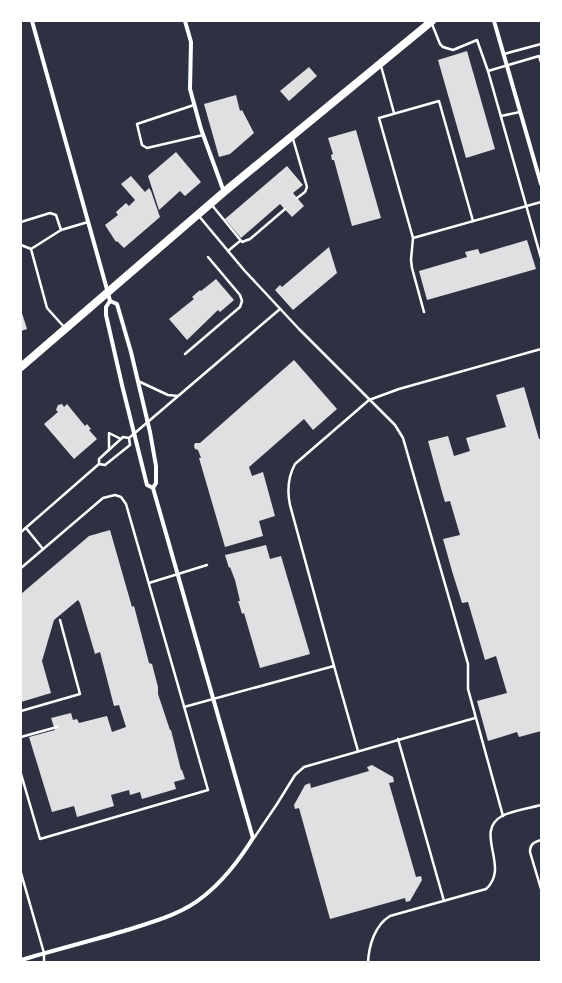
<svg xmlns="http://www.w3.org/2000/svg" width="562" height="983" viewBox="0 0 562 983" font-family="'DejaVu Sans',sans-serif">
  <style>
    .building { fill: #e0e0e3 }
    .lines { fill: none; stroke-linecap: round; stroke-linejoin: round }
    .service { stroke: #fff; stroke-width: 2.5 }
    .minor { stroke: #fff; stroke-width: 4 }
    .primary { stroke: #fff; stroke-width: 8 }
  </style>
  <rect width="100%" height="100%" fill="#2d3142"/>
  <g class="building">
    <polygon points="467,51 495,149 466,158 438,60"/>
    <polygon points="309,67 317,76 289,101 280,91"/>
    <polygon points="236,95 240,111 242,110 254,133 230,154 219,157 204,104"/>
    <polygon points="356,130 381,218 352,226 334,160 332,160 331,155 333,154 328,138"/>
    <polygon points="176,152 201,182 185,196 180,191 159,210 148,176"/>
    <polygon points="287,166 303,185 293,193 304,206 292,217 280,204 241,238 225,219"/>
    <polygon points="131,176 145,192 149,188 151,191 160,217 124,248 117,241 116,242 105,225 118,215 116,212 126,203 129,206 135,200 121,184"/>
    <polygon points="527,240 536,269 427,300 419,271 467,257 465,252 478,249 480,254"/>
    <polygon points="329,247 337,273 293,310 275,290 280,285 282,287"/>
    <polygon points="216,279 234,300 220,312 218,310 187,340 169,319 194,299 192,297 200,290 201,291"/>
    <polygon points="21,310 27,329 21,331"/>
    <polygon points="294,360 337,409 313,430 304,419 249,467 252,476 263,472 275,516 259,521 263,536 225,547 199,458 201,458 198,450 195,449 194,446 195,443 200,443"/>
    <polygon points="524,387 539,439 541,439 541,731 519,737 517,732 488,741 477,701 507,693 496,656 485,660 468,602 462,603 452,571 443,539 460,535 450,501 445,502 442,492 428,441 448,436 454,456 470,451 466,438 506,427 496,395"/>
    <polygon points="62,404 64,407 67,404 85,426 87,424 91,429 89,430 97,439 74,459 44,424 58,412 56,410 58,405"/>
    <polygon points="110,530 132,607 134,606 149,663 152,664 158,687 158,694 170,730 171,730 181,770 182,770 185,779 174,782 176,789 142,799 140,792 130,795 129,790 111,795 114,806 77,817 74,806 52,812 29,737 55,730 51,718 71,713 73,720 77,719 79,723 107,716 112,732 126,727 119,705 114,706 100,652 95,654 80,603 78,600 54,620 42,661 51,693 21,702 21,594 89,536"/>
    <polygon points="266,545 270,559 281,556 310,654 260,668 244,613 242,614 240,607 238,601 240,601 235,580 230,567 229,568 225,555"/>
    <polygon points="372,765 393,777 394,782 389,783 416,877 421,876 422,880 410,901 406,902 405,898 330,919 299,808 295,809 294,805 305,785 310,783 311,788 369,771 367,767"/>
  </g>
  <g class="lines">
    <g class="service">
      <polyline points="432,24 440,44 443,47 453,50 477,40 488,71 541,258"/>
      <polyline points="504,54 541,44"/>
      <polyline points="381,66 394,113"/>
      <polyline points="488,71 539,56 541,62"/>
      <polyline points="194,105 137,124 142,145 147,148 203,135"/>
      <polyline points="501,116 520,112"/>
      <polyline points="293,139 307,187 305,192 297,198"/>
      <polyline points="211,204 242,242 250,239 285,209"/>
      <polyline points="198,215 244,270 299,329 395,425 403,438 468,664 468,689 503,816"/>
      <polyline points="21,222 50,213 56,215 61,230"/>
      <polyline points="413,238 541,202"/>
      <polyline points="21,245 31,249"/>
      <polyline points="228,251 240,241"/>
      <polyline points="424,312 412,268 411,260 413,238 379,118 439,101 473,221"/>
      <polyline points="65,328 47,308 31,249 61,230 88,222"/>
      <polyline points="185,354 240,307 242,301 240,295 208,257"/>
      <polyline points="138,381 168,395 178,396"/>
      <polyline points="129,438 130,445 105,465 99,464 99,459 123,437 129,438 280,309"/>
      <polyline points="109,450 109,433 121,439"/>
      <polyline points="26,528 43,549"/>
      <polyline points="21,532 99,464"/>
      <polyline points="21,568 103,498 115,495 121,497 126,504 208,790 40,839 21,774"/>
      <polyline points="149,583 207,565"/>
      <path d="M334,666L290,505C287,491 288,477 295,464L369,400L399,389L541,349"/>
      <polyline points="184,707 334,666 358,751"/>
      <polyline points="21,711 80,694 60,620"/>
      <polyline points="21,737 57,727"/>
      <polyline points="398,739 444,901"/>
      <polyline points="254,838 277,804 295,775 304,767 475,718"/>
      <path d="M541,840C534,842 530,844 530,852L541,889"/>
      <polyline points="21,873 44,953 44,962"/>
      <path d="M368,962C369,945 375,925 390,916L486,889C511,867 473,832 502,816C511,811 530,808 541,805"/>
    </g>
    <g class="minor">
      <polyline points="32,21 108,293 110,301 106,307 106,315 122,385 147,485 153,488 156,483 156,466 150,432 131,352 117,304 110,301"/>
      <polyline points="185,21 191,42 190,89 201,129 224,192"/>
      <polyline points="494,21 541,184"/>
      <path d="M21,960C55,950 90,941 124,931C152,922 181,915 204,896C224,880 240,859 253,838L153,488"/>
    </g>
    <polyline class="primary" points="21,367 224,192 432,21"/>
  </g>
  <rect width="562" height="983" fill="none" stroke="#ffffff" stroke-width="44"/>
</svg>
